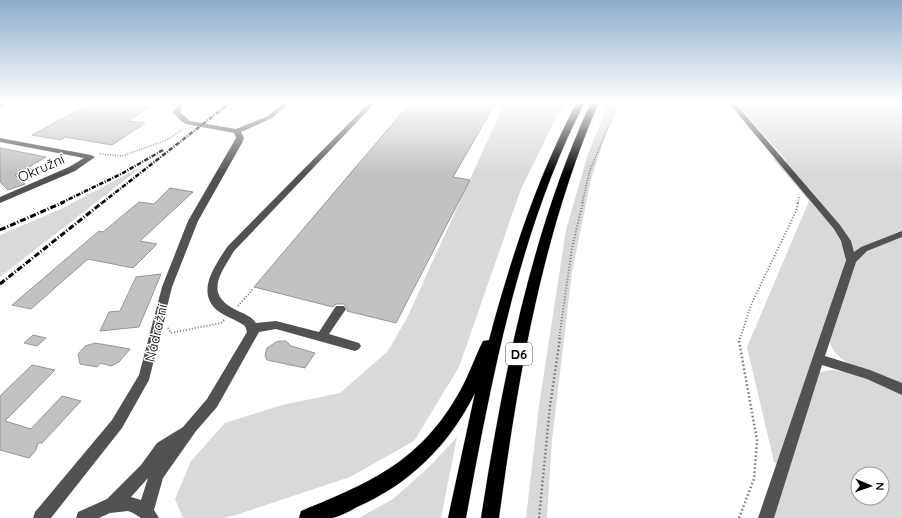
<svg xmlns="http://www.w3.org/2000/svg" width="902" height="518" viewBox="0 0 902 518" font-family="Quicksand,sans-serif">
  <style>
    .green { fill: #d9d9d9; fill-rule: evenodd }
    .building { fill: #c2c2c2; stroke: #969696 }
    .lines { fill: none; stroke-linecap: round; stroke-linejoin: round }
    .highway-casing { stroke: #dbdbdb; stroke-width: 1 }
    .path-far2 { stroke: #747474; stroke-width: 1.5; stroke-dasharray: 1 1.5; stroke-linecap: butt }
    .path-far1 { stroke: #747474; stroke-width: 2; stroke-dasharray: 1 2; stroke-linecap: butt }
    .path { stroke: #747474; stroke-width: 2.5; stroke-dasharray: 1.5 2.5; stroke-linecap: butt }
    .minor { fill: #525252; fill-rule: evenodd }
    .highway { fill: #000; fill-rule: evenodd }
    .rail-far1 { stroke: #000; stroke-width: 2.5; stroke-dasharray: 4.5 1.5 1 1.5; stroke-linecap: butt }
    .rail { stroke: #000; stroke-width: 3; stroke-dasharray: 6 2 1 2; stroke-linecap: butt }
    .labels { text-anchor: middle; stroke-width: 3; stroke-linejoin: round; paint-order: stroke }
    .shield { fill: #fff; stroke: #4c4c4c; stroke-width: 1 }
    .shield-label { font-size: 13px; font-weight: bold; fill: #000 }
    .street-label { font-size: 14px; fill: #000; stroke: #fff }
  </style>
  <rect width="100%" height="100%" fill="#fff"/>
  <g class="green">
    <polygon points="505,102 567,102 557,116 521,189 459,367 414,441 350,477 236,515 223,518 183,518 175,499 191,461 225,423 282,405 340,393 388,351 407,318"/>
    <polygon points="609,102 616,102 591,179 572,272 552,440 547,518 526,518 539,406 566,230 588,154"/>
    <path d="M735,102H902V387C880,377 832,365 829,339L854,264V251L851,244L788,167L785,159Z"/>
    <path d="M773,159H776C799,186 840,223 846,258L780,464L774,462L747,347L809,201Z"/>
    <polygon points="144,165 0,277 0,235 61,209"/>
    <path d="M832,370L857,374L902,393V518H771L816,374L820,372ZM858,474H882V498H858Z"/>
    <polygon points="457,437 441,518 359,518 393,499 429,467"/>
  </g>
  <g class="building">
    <polygon points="93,102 158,102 128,121 145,123 112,145 65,137 61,140 32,135"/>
    <polygon points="411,102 496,102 453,177 470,180 396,323 347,311 347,308 344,304 336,304 333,307 254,287"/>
    <polygon points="0,148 46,157 15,175 25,184 8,190 0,182"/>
    <polygon points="170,188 193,192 140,241 157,244 133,268 88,259 31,309 12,305 99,231 103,232 139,202 154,204"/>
    <polygon points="161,274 139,327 100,331 109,312 120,311 136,277"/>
    <polygon points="33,335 46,338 37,346 24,343"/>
    <polygon points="281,341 286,341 291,346 315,353 305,368 267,360 265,356 267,348 276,342"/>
    <polygon points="95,343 130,349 119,362 111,366 100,363 97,367 80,364 78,354 85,346"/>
    <polygon points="32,365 55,370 5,421 31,429 62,396 81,401 42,443 38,443 36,450 29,458 0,450 0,396"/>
  </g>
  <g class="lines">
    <defs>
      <g id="highway">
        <path d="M577,102H585C519,229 492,378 466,518H448L475,393C450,444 410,484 357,507C350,511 341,516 332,518C322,518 309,518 299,518L301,511C372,482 421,461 460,391C469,375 475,357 483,341L489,340C511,258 537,177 577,102Z"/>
        <path d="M591,102H599C542,234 518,377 499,518H481C503,376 531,233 591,102Z"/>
      </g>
    </defs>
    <use href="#highway" class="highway-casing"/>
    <g class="path-far2">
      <polyline points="100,154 122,156 167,140 183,129"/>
      <polyline points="582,203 590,170 619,102"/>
      <polyline points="798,203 799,197"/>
    </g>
    <g class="path-far1">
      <polyline points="238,306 254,288"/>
      <polyline points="168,328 171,333 221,323 224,320"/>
      <polyline points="559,339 572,248 583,202"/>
      <polyline points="740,339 751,305 797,209 798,202"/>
    </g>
    <g class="path">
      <polyline points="539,518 550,406 560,338"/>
      <polyline points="739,518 754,479 757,440 739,341 740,338"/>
    </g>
    <g class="minor">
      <polygon points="5,102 13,102 0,108 0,104"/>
      <polygon points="79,102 86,102 79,106 76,104"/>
      <polygon points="179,102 185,102 180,112 190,121 236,129 268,116 284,102 290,102 272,118 241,132 244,138 242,143 198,221 172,287 149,380 122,428 51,518 33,518 35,512 112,420 139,375 162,287 188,221 236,138 234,133 186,124 180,120 173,112"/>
      <path d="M370,102H376L234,251C219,276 204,295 238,311C245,314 252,317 256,323L276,321L319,332L336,306H344L346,309L329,334L359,343L361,346L359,349L355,351L276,329L259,332L217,407L196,431L163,478L154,510L159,518H141L133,513L128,511L110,513L99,518H76L78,512L107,499L141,465L157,443L183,427L207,399L247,332L245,326C237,320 226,317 218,311C195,292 215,266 227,247ZM148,478L141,500L131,497Z"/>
      <polygon points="728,102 734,102 840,225 851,241 854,252 861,247 902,231 902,237 867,251 856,262 825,356 870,370 902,383 902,395 867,379 822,365 774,518 758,518 846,260 841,241 834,229"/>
      <polygon points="0,138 91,155 95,157 75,171 0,203 0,197 69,167 84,158 0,142"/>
    </g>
    <use href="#highway" class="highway"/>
    <g class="rail-far1">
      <polyline points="61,203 123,173 163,150"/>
      <polyline points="102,203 231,102"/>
    </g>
    <g class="rail">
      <polyline points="0,230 64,202"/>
      <polyline points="0,284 103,202"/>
    </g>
  </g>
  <linearGradient id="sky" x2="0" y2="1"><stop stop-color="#8baccb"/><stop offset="0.59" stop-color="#fff"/><stop offset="1" stop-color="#fff" stop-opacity="0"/></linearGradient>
  <rect width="902" height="174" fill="url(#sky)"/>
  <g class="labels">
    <rect class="shield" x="506" y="343" width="26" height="22" rx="3"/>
    <g class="shield-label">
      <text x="519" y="359">D6</text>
    </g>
    <g class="street-label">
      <text transform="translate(41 168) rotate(-24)" y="5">Okružní</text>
      <text transform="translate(156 333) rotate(-77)" y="5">Nádražní</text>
    </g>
  </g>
  <g transform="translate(870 486) rotate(92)"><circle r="19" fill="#ffffff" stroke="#999999"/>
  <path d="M0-3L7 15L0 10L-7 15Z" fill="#000000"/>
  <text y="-6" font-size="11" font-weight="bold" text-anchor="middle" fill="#000000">N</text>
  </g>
</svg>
